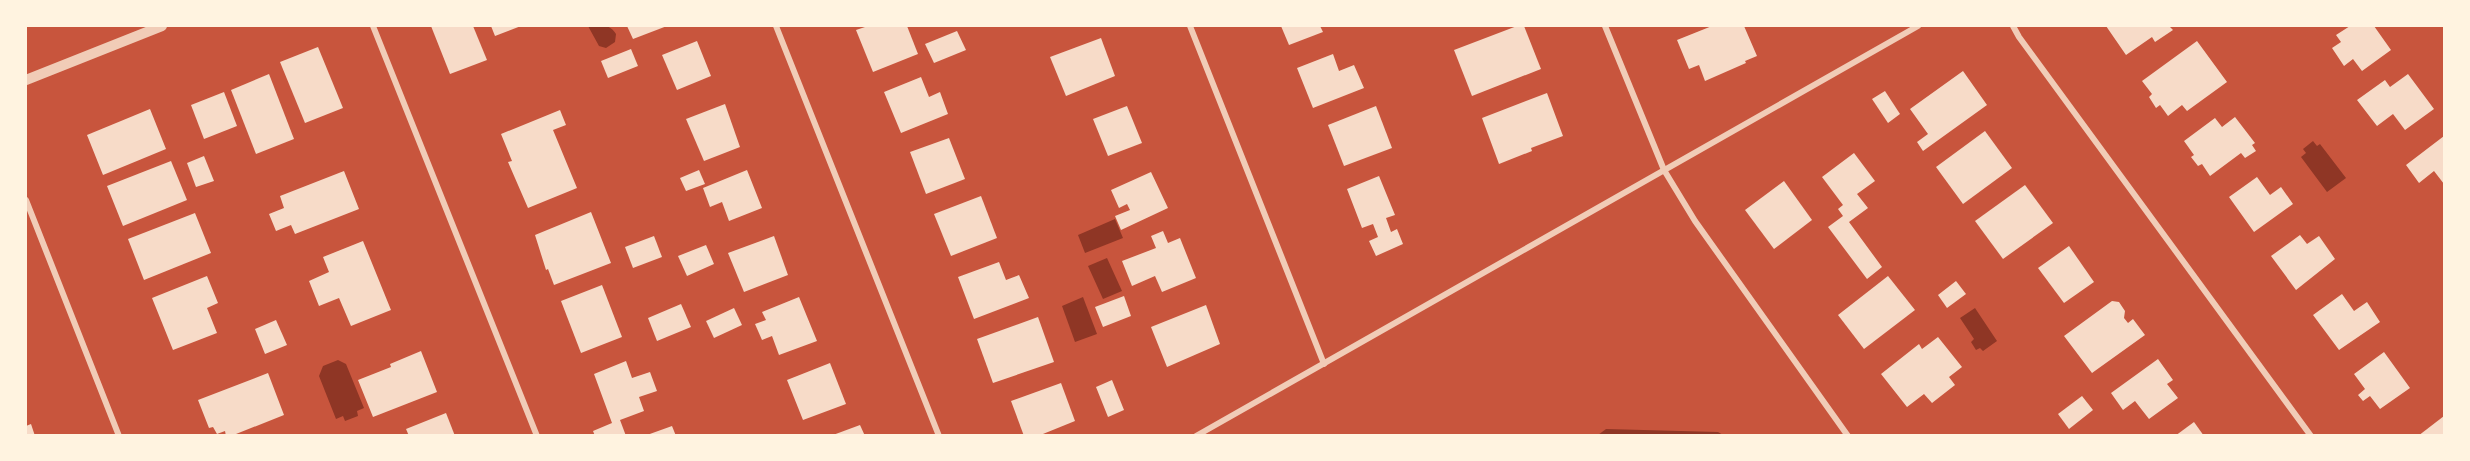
<svg xmlns="http://www.w3.org/2000/svg" width="2470" height="461" viewBox="0 0 2470 461" font-family="Montserrat,sans-serif">
  <style>
    .water { fill: #8f3625 }
    .building { fill: #f7dbc8 }
    .lines { fill: none; stroke-linecap: round; stroke-linejoin: round }
    .minor { stroke: #f1ccb7; stroke-width: 6 }
    .tertiary { stroke: #f1ccb7; stroke-width: 10 }
  </style>
  <rect width="100%" height="100%" fill="#c8553d"/>
  <g class="water">
    <path d="M588,26C599,25 610,23 616,34L615,42L606,48L599,46Z"/>
    <polygon points="2313,141 2317,146 2320,144 2346,178 2327,192 2301,157 2306,153 2303,149"/>
    <polygon points="1115,219 1123,238 1085,253 1078,235"/>
    <polygon points="1107,258 1122,291 1103,299 1088,266"/>
    <polygon points="1083,297 1097,334 1075,342 1062,306"/>
    <polygon points="1975,308 1997,341 1983,351 1980,348 1976,350 1971,342 1974,339 1960,318"/>
    <polygon points="338,360 346,364 364,408 357,411 358,416 345,421 343,416 336,419 319,376 323,366"/>
    <polygon points="1606,429 1718,432 1723,435 1598,435"/>
  </g>
  <g class="building">
    <polygon points="431,26 473,26 487,60 450,74"/>
    <polygon points="491,26 521,26 495,36"/>
    <polygon points="627,26 667,26 633,39"/>
    <polygon points="868,26 907,26 918,54 873,72 856,30"/>
    <polygon points="1281,26 1320,26 1323,32 1289,45"/>
    <polygon points="1517,26 1524,26 1541,69 1472,96 1454,50"/>
    <polygon points="1712,26 1744,26 1757,56 1745,61 1746,63 1705,81 1699,65 1689,69 1677,40"/>
    <polygon points="2106,26 2169,26 2173,30 2155,42 2152,37 2126,55"/>
    <polygon points="2350,26 2374,26 2391,50 2362,71 2353,59 2344,66 2332,48 2341,42 2336,35"/>
    <polygon points="957,31 966,50 934,63 925,44"/>
    <polygon points="1101,38 1115,76 1066,96 1050,57"/>
    <polygon points="697,41 711,76 677,90 662,55"/>
    <polygon points="2197,41 2227,82 2187,111 2182,105 2168,116 2160,105 2156,108 2149,97 2152,94 2142,81"/>
    <polygon points="318,47 343,108 305,123 280,62"/>
    <polygon points="631,49 638,66 608,78 601,61"/>
    <polygon points="1333,54 1339,71 1354,65 1364,88 1313,108 1297,68"/>
    <polygon points="1963,71 1987,105 1923,151 1917,142 1928,134 1910,109"/>
    <polygon points="269,74 294,139 256,154 231,90"/>
    <polygon points="2408,74 2434,109 2405,130 2393,114 2377,126 2357,100 2385,80 2390,87"/>
    <polygon points="921,77 929,97 940,92 948,114 901,133 884,92"/>
    <polygon points="1885,91 1900,114 1888,123 1872,99"/>
    <polygon points="224,92 237,126 204,139 191,105"/>
    <polygon points="1547,93 1563,136 1531,148 1532,151 1499,164 1482,118"/>
    <polygon points="725,104 740,147 704,161 686,119"/>
    <polygon points="1127,106 1142,143 1108,156 1093,119"/>
    <polygon points="1376,106 1392,148 1344,166 1328,125"/>
    <polygon points="150,109 166,149 103,175 87,135"/>
    <polygon points="560,110 566,125 553,130 577,188 528,208 508,162 512,161 501,134"/>
    <polygon points="2235,117 2255,143 2252,145 2256,151 2245,158 2241,153 2210,176 2202,164 2198,166 2191,157 2194,155 2184,141 2215,118 2222,127"/>
    <polygon points="1985,131 2012,168 1963,204 1936,167"/>
    <polygon points="2444,136 2444,184 2434,171 2419,183 2406,165"/>
    <polygon points="949,138 965,179 926,194 910,152"/>
    <polygon points="1854,153 1875,181 1857,194 1868,208 1849,222 1882,267 1867,279 1828,227 1843,216 1838,209 1843,205 1822,177"/>
    <polygon points="204,156 214,181 196,187 187,163"/>
    <polygon points="171,161 187,200 123,226 107,186"/>
    <polygon points="699,170 705,184 686,191 680,178"/>
    <polygon points="747,170 762,208 729,221 722,202 710,207 703,188"/>
    <polygon points="344,171 359,209 295,234 291,225 276,231 269,214 284,208 280,196"/>
    <polygon points="1151,172 1168,208 1121,230 1115,216 1130,210 1127,204 1119,208 1111,190"/>
    <polygon points="1379,176 1395,215 1386,218 1391,232 1397,229 1403,244 1376,256 1369,241 1378,237 1373,224 1362,228 1347,189"/>
    <polygon points="2257,177 2270,195 2281,187 2293,204 2254,232 2229,197"/>
    <polygon points="1784,181 1812,220 1774,249 1745,210"/>
    <polygon points="2025,185 2053,223 2003,259 1975,221"/>
    <polygon points="981,196 997,238 951,256 934,214"/>
    <polygon points="591,212 611,263 554,285 548,269 546,270 535,235"/>
    <polygon points="195,213 211,253 144,280 128,239"/>
    <polygon points="1163,231 1168,243 1180,238 1196,278 1162,292 1155,276 1132,286 1122,261 1156,248 1151,236"/>
    <polygon points="2300,235 2307,244 2319,236 2335,259 2296,290 2271,256"/>
    <polygon points="654,236 662,257 633,268 625,247"/>
    <polygon points="774,236 788,275 744,292 728,253"/>
    <polygon points="363,241 391,310 351,326 339,298 319,306 309,281 329,272 323,257"/>
    <polygon points="706,245 714,264 687,276 678,256"/>
    <polygon points="2069,246 2094,282 2064,303 2038,268"/>
    <polygon points="999,262 1006,280 1019,275 1029,298 974,319 958,277"/>
    <polygon points="207,276 218,303 207,308 217,333 173,350 152,298"/>
    <polygon points="1888,276 1915,310 1864,349 1838,315"/>
    <polygon points="1956,281 1966,294 1947,308 1938,295"/>
    <polygon points="602,285 622,337 581,353 561,301"/>
    <polygon points="2342,294 2354,311 2367,302 2380,322 2339,350 2313,315"/>
    <polygon points="1124,296 1131,316 1103,327 1095,307"/>
    <polygon points="799,297 817,341 779,355 772,336 762,340 755,324 766,320 762,312"/>
    <polygon points="2112,301 2119,302 2125,311 2124,318 2128,323 2133,319 2145,335 2092,373 2064,336"/>
    <polygon points="681,304 691,327 657,341 648,318"/>
    <polygon points="1206,305 1220,344 1167,367 1151,327"/>
    <polygon points="734,308 742,325 714,338 706,321"/>
    <polygon points="1038,317 1054,362 993,383 977,339"/>
    <polygon points="276,320 287,345 265,354 255,329"/>
    <polygon points="1938,337 1962,367 1949,377 1955,385 1932,403 1924,394 1907,407 1881,374 1919,344 1922,349"/>
    <polygon points="421,351 437,392 373,417 358,380 391,367 390,364"/>
    <polygon points="2384,352 2410,388 2380,409 2370,396 2363,401 2358,395 2365,389 2354,374"/>
    <polygon points="2158,359 2173,380 2167,384 2178,398 2149,419 2135,401 2123,410 2111,393"/>
    <polygon points="626,361 632,378 650,372 657,391 639,397 644,411 620,420 626,436 595,436 593,431 612,423 594,374"/>
    <polygon points="830,363 846,404 803,420 787,380"/>
    <polygon points="268,373 284,415 231,436 226,436 225,431 217,434 213,427 209,428 198,400"/>
    <polygon points="1112,380 1124,410 1108,417 1096,387"/>
    <polygon points="1061,383 1075,421 1038,436 1024,436 1011,401"/>
    <polygon points="2082,396 2093,410 2069,429 2058,414"/>
    <polygon points="446,413 455,436 409,436 406,429"/>
    <polygon points="2444,416 2444,436 2418,436"/>
    <polygon points="2194,422 2204,436 2175,436"/>
    <polygon points="31,424 35,436 26,436 26,426"/>
    <polygon points="860,425 865,436 833,436 833,435"/>
    <polygon points="672,426 676,436 647,436 647,435"/>
  </g>
  <g class="lines">
    <g class="minor">
      <polyline points="373,26 537,436"/>
      <polyline points="776,26 939,436"/>
      <polyline points="1190,26 1324,364"/>
      <polyline points="1605,26 1664,170 1695,221 1848,436"/>
      <polyline points="2013,26 2019,37 2311,436"/>
      <polyline points="26,200 119,436"/>
      <polyline points="1196,436 1918,26"/>
    </g>
    <polyline class="tertiary" points="26,80 162,26"/>
  </g>
  <rect width="2470" height="461" fill="none" stroke="#fff3e0" stroke-width="54"/>
</svg>
